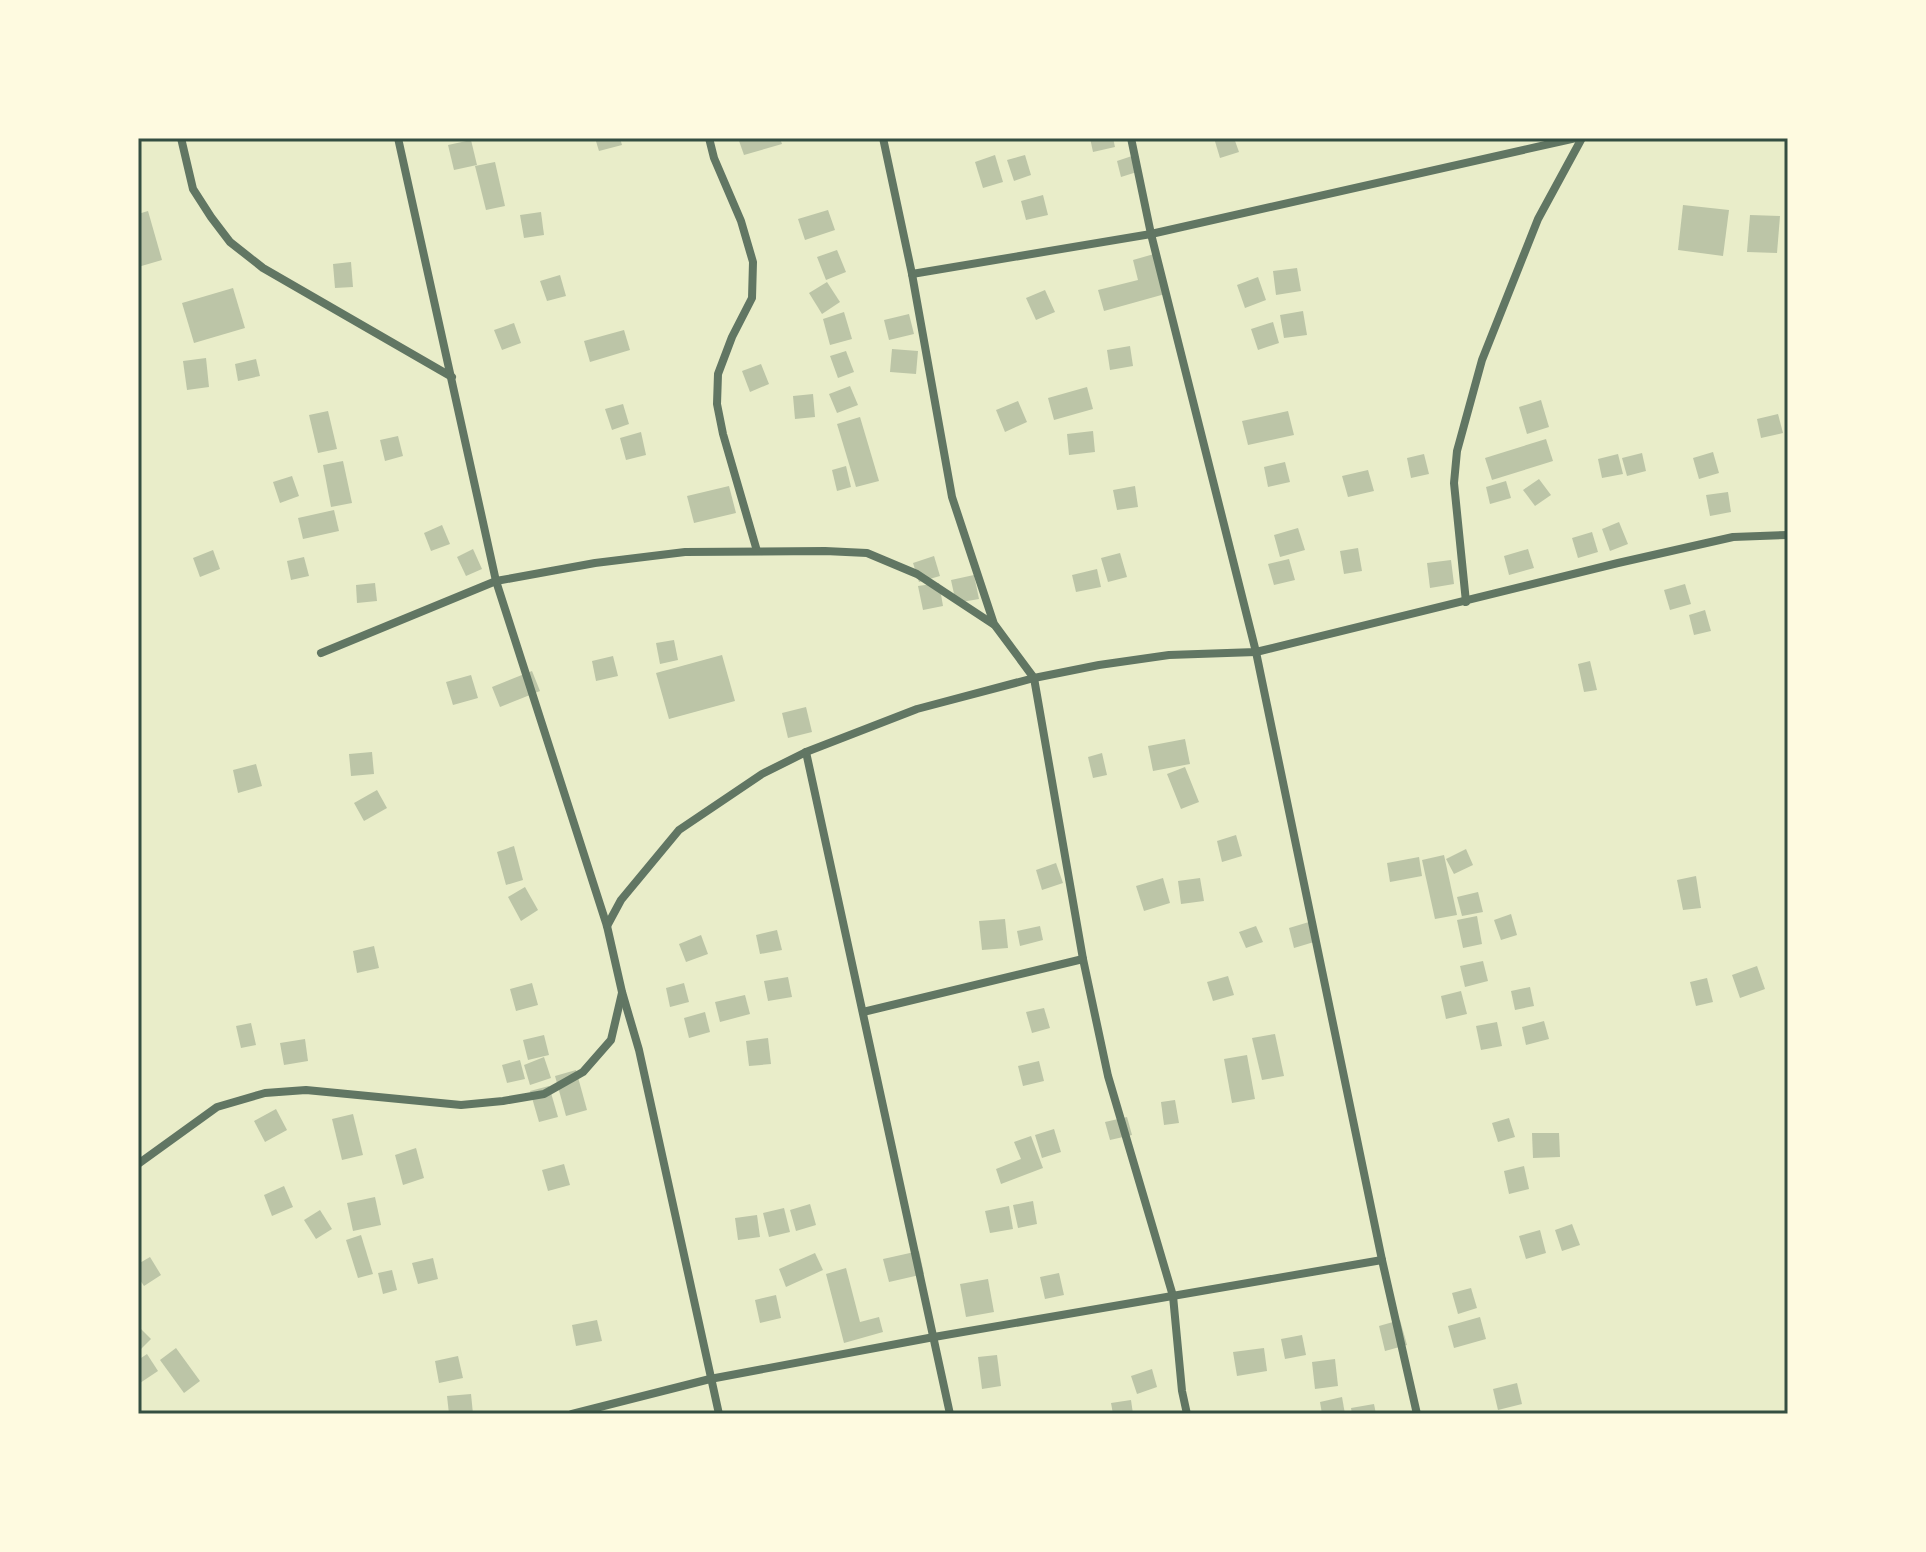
<svg xmlns="http://www.w3.org/2000/svg" width="1926" height="1552" viewBox="0 0 1926 1552" font-family="Inter,sans-serif">
  <style>
    .building { fill: #bcc5a7 }
    .lines { fill: none; stroke-linecap: round; stroke-linejoin: round }
    .minor { stroke: #617663; stroke-width: 8 }
    .neatline { fill: none; stroke: #344e41; stroke-width: 3 }
  </style>
  <rect width="100%" height="100%" fill="#e9edc9"/>
  <g class="building">
    <polygon points="595,138 620,138 622,145 599,151"/>
    <polygon points="738,138 780,138 782,144 744,155"/>
    <polygon points="1090,138 1113,138 1115,147 1093,152"/>
    <polygon points="1214,138 1234,138 1239,152 1220,158"/>
    <polygon points="471,140 477,165 454,170 448,145"/>
    <polygon points="995,155 1003,182 983,188 975,162"/>
    <polygon points="1025,155 1031,175 1014,181 1007,160"/>
    <polygon points="1135,155 1140,171 1121,177 1117,161"/>
    <polygon points="495,162 505,206 486,210 475,166"/>
    <polygon points="1043,195 1048,215 1026,220 1021,201"/>
    <polygon points="1683,205 1729,210 1723,256 1678,250"/>
    <polygon points="828,210 835,230 805,240 798,219"/>
    <polygon points="148,211 162,260 138,267 138,214"/>
    <polygon points="541,212 544,235 524,238 520,215"/>
    <polygon points="1750,215 1780,216 1777,253 1747,252"/>
    <polygon points="837,250 846,272 826,280 817,257"/>
    <polygon points="1154,254 1165,294 1104,311 1098,290 1138,280 1133,260"/>
    <polygon points="351,262 353,287 335,288 333,264"/>
    <polygon points="1297,268 1301,291 1276,295 1273,271"/>
    <polygon points="560,275 566,296 547,301 540,281"/>
    <polygon points="1258,277 1266,300 1245,308 1237,285"/>
    <polygon points="827,282 840,302 822,314 809,293"/>
    <polygon points="233,288 245,328 194,343 182,303"/>
    <polygon points="1045,290 1055,312 1036,320 1026,298"/>
    <polygon points="1303,311 1307,335 1284,338 1280,315"/>
    <polygon points="844,312 852,339 830,345 823,319"/>
    <polygon points="909,314 914,334 889,340 884,320"/>
    <polygon points="1273,322 1279,343 1258,350 1251,329"/>
    <polygon points="514,323 521,343 502,350 494,330"/>
    <polygon points="624,330 630,350 590,362 584,341"/>
    <polygon points="1130,346 1133,366 1110,370 1107,350"/>
    <polygon points="892,349 918,351 916,374 890,372"/>
    <polygon points="846,351 854,372 838,378 830,356"/>
    <polygon points="206,358 209,387 187,390 183,361"/>
    <polygon points="256,359 260,376 238,381 235,364"/>
    <polygon points="761,364 769,384 750,392 742,371"/>
    <polygon points="850,386 858,405 837,413 829,394"/>
    <polygon points="1087,387 1093,409 1054,420 1048,398"/>
    <polygon points="813,394 815,417 795,419 793,396"/>
    <polygon points="1541,400 1549,427 1527,434 1519,407"/>
    <polygon points="1018,401 1027,422 1005,432 996,410"/>
    <polygon points="623,404 629,424 612,430 605,409"/>
    <polygon points="328,411 337,449 318,453 309,415"/>
    <polygon points="1288,411 1294,435 1248,445 1242,421"/>
    <polygon points="1778,414 1783,433 1761,438 1757,419"/>
    <polygon points="860,417 879,481 856,487 837,424"/>
    <polygon points="1093,431 1095,452 1069,455 1067,434"/>
    <polygon points="641,432 646,455 626,460 620,438"/>
    <polygon points="398,436 403,456 385,461 380,440"/>
    <polygon points="1546,439 1553,461 1492,480 1485,458"/>
    <polygon points="1713,452 1719,473 1699,479 1693,458"/>
    <polygon points="1642,453 1646,471 1627,476 1622,458"/>
    <polygon points="1424,454 1429,474 1411,478 1407,458"/>
    <polygon points="1618,454 1623,474 1602,478 1598,459"/>
    <polygon points="343,461 352,503 331,507 323,465"/>
    <polygon points="1285,462 1290,482 1268,487 1264,467"/>
    <polygon points="846,466 851,487 837,491 832,470"/>
    <polygon points="1368,470 1374,491 1348,497 1342,476"/>
    <polygon points="292,476 299,496 280,503 273,482"/>
    <polygon points="1539,479 1551,495 1535,506 1523,490"/>
    <polygon points="1506,481 1511,498 1490,504 1486,487"/>
    <polygon points="729,486 736,513 694,523 687,496"/>
    <polygon points="1135,486 1138,507 1117,510 1113,490"/>
    <polygon points="1728,492 1731,512 1710,516 1706,495"/>
    <polygon points="334,510 339,531 303,539 298,518"/>
    <polygon points="1619,522 1628,544 1610,551 1602,529"/>
    <polygon points="442,525 450,544 431,551 424,533"/>
    <polygon points="1298,528 1305,550 1280,557 1274,535"/>
    <polygon points="1592,532 1598,552 1578,558 1572,538"/>
    <polygon points="1358,548 1362,571 1344,574 1340,551"/>
    <polygon points="473,549 482,569 466,576 457,557"/>
    <polygon points="1528,549 1534,568 1509,575 1504,556"/>
    <polygon points="213,550 220,569 200,577 193,558"/>
    <polygon points="1120,553 1127,577 1108,582 1101,558"/>
    <polygon points="934,556 940,576 919,582 913,563"/>
    <polygon points="304,557 309,576 291,580 287,561"/>
    <polygon points="1289,559 1295,580 1274,585 1268,564"/>
    <polygon points="1451,560 1454,584 1430,588 1427,563"/>
    <polygon points="1097,569 1101,587 1076,592 1072,575"/>
    <polygon points="974,575 979,599 956,603 951,580"/>
    <polygon points="375,583 377,601 357,603 356,585"/>
    <polygon points="939,583 943,606 923,610 918,586"/>
    <polygon points="1685,584 1691,604 1670,610 1664,590"/>
    <polygon points="1705,610 1711,631 1694,635 1689,615"/>
    <polygon points="674,640 678,660 660,664 656,643"/>
    <polygon points="722,655 735,701 669,719 656,673"/>
    <polygon points="613,656 618,676 596,681 592,661"/>
    <polygon points="1590,661 1597,690 1584,692 1578,664"/>
    <polygon points="532,671 540,691 500,707 492,687"/>
    <polygon points="471,675 478,698 453,705 446,682"/>
    <polygon points="806,707 812,732 788,738 782,713"/>
    <polygon points="1185,739 1190,764 1153,771 1148,746"/>
    <polygon points="372,752 374,774 351,776 349,754"/>
    <polygon points="1102,753 1107,775 1093,778 1088,757"/>
    <polygon points="256,764 262,786 238,793 233,770"/>
    <polygon points="1185,767 1199,802 1181,809 1167,774"/>
    <polygon points="377,790 387,808 364,821 354,803"/>
    <polygon points="1236,835 1242,856 1222,862 1217,841"/>
    <polygon points="514,846 523,880 506,885 497,852"/>
    <polygon points="1466,849 1473,865 1454,874 1446,859"/>
    <polygon points="1444,855 1457,915 1435,919 1422,860"/>
    <polygon points="1419,857 1422,876 1390,882 1387,863"/>
    <polygon points="1056,863 1063,883 1042,890 1036,870"/>
    <polygon points="1696,876 1701,908 1683,910 1677,880"/>
    <polygon points="1163,878 1170,903 1144,911 1136,886"/>
    <polygon points="1200,878 1204,901 1181,904 1178,881"/>
    <polygon points="525,887 538,910 521,921 508,897"/>
    <polygon points="1478,892 1483,912 1462,916 1457,897"/>
    <polygon points="1511,914 1517,935 1501,940 1494,920"/>
    <polygon points="1477,916 1482,944 1463,948 1457,920"/>
    <polygon points="1005,919 1008,948 982,950 979,921"/>
    <polygon points="1309,922 1314,942 1294,948 1289,928"/>
    <polygon points="1040,926 1043,940 1020,946 1017,931"/>
    <polygon points="1256,926 1263,942 1246,948 1239,932"/>
    <polygon points="777,930 782,950 760,954 756,935"/>
    <polygon points="701,935 708,954 686,962 679,944"/>
    <polygon points="374,946 379,968 357,973 353,951"/>
    <polygon points="1483,961 1488,981 1465,987 1460,966"/>
    <polygon points="1757,966 1765,989 1740,998 1732,975"/>
    <polygon points="1228,976 1234,995 1213,1001 1207,982"/>
    <polygon points="788,977 792,997 768,1001 764,981"/>
    <polygon points="1707,978 1713,1002 1696,1006 1690,982"/>
    <polygon points="532,983 538,1005 516,1011 510,989"/>
    <polygon points="684,983 689,1002 670,1007 666,988"/>
    <polygon points="1530,987 1534,1006 1515,1010 1511,991"/>
    <polygon points="1461,991 1467,1014 1446,1019 1441,996"/>
    <polygon points="745,995 750,1014 720,1022 715,1002"/>
    <polygon points="1044,1008 1050,1028 1032,1033 1026,1012"/>
    <polygon points="705,1012 710,1032 689,1038 684,1018"/>
    <polygon points="1544,1021 1549,1039 1526,1045 1522,1027"/>
    <polygon points="1497,1022 1502,1046 1481,1050 1476,1026"/>
    <polygon points="251,1023 256,1045 241,1048 236,1026"/>
    <polygon points="1275,1034 1284,1076 1262,1080 1252,1038"/>
    <polygon points="544,1035 549,1055 528,1060 523,1040"/>
    <polygon points="768,1038 771,1064 749,1066 746,1041"/>
    <polygon points="305,1039 308,1061 284,1065 280,1043"/>
    <polygon points="1247,1055 1255,1099 1232,1103 1224,1059"/>
    <polygon points="544,1057 551,1078 530,1085 524,1065"/>
    <polygon points="520,1060 525,1079 507,1083 502,1065"/>
    <polygon points="1039,1061 1044,1081 1023,1086 1018,1066"/>
    <polygon points="576,1070 587,1110 566,1116 555,1076"/>
    <polygon points="549,1086 558,1117 539,1122 530,1091"/>
    <polygon points="1175,1100 1179,1123 1164,1125 1161,1102"/>
    <polygon points="276,1109 287,1130 265,1142 254,1121"/>
    <polygon points="353,1114 363,1155 342,1160 332,1119"/>
    <polygon points="1127,1117 1132,1135 1110,1140 1105,1122"/>
    <polygon points="1509,1118 1515,1137 1498,1142 1492,1123"/>
    <polygon points="1054,1129 1061,1152 1042,1158 1035,1135"/>
    <polygon points="1532,1133 1559,1133 1560,1157 1533,1158"/>
    <polygon points="1031,1136 1043,1168 1001,1184 996,1169 1021,1159 1014,1142"/>
    <polygon points="416,1148 424,1178 403,1185 395,1155"/>
    <polygon points="564,1164 570,1185 548,1191 542,1170"/>
    <polygon points="1524,1166 1529,1189 1509,1194 1504,1171"/>
    <polygon points="284,1186 293,1207 272,1216 264,1195"/>
    <polygon points="375,1197 381,1225 353,1231 347,1203"/>
    <polygon points="1033,1201 1037,1224 1018,1228 1013,1205"/>
    <polygon points="810,1204 816,1225 796,1231 790,1210"/>
    <polygon points="1009,1206 1013,1229 990,1233 985,1211"/>
    <polygon points="784,1208 790,1232 769,1237 763,1213"/>
    <polygon points="320,1210 332,1229 316,1239 304,1220"/>
    <polygon points="757,1215 760,1237 738,1240 735,1218"/>
    <polygon points="1572,1224 1580,1245 1562,1251 1555,1230"/>
    <polygon points="1540,1230 1546,1253 1526,1259 1519,1236"/>
    <polygon points="361,1235 373,1274 358,1278 346,1240"/>
    <polygon points="919,1251 924,1274 889,1282 883,1259"/>
    <polygon points="815,1253 823,1270 786,1287 779,1269"/>
    <polygon points="150,1257 161,1275 144,1286 138,1277 138,1264"/>
    <polygon points="433,1258 438,1279 418,1284 412,1263"/>
    <polygon points="846,1268 860,1322 879,1317 883,1332 844,1343 826,1274"/>
    <polygon points="392,1270 397,1290 383,1294 378,1273"/>
    <polygon points="1059,1273 1064,1295 1045,1299 1040,1277"/>
    <polygon points="988,1279 994,1312 966,1317 960,1284"/>
    <polygon points="1471,1288 1477,1308 1458,1314 1452,1293"/>
    <polygon points="776,1295 781,1318 760,1323 755,1300"/>
    <polygon points="1480,1317 1486,1339 1454,1348 1448,1326"/>
    <polygon points="597,1320 602,1341 576,1346 572,1325"/>
    <polygon points="1400,1320 1407,1345 1385,1351 1379,1326"/>
    <polygon points="138,1326 151,1339 138,1352"/>
    <polygon points="1302,1335 1306,1355 1285,1359 1281,1339"/>
    <polygon points="176,1348 200,1381 184,1393 160,1360"/>
    <polygon points="1264,1348 1267,1371 1237,1376 1233,1352"/>
    <polygon points="147,1354 158,1371 140,1383 138,1380 138,1360"/>
    <polygon points="997,1355 1001,1386 982,1389 978,1357"/>
    <polygon points="458,1356 463,1378 439,1383 435,1361"/>
    <polygon points="1335,1359 1338,1386 1315,1389 1312,1362"/>
    <polygon points="1152,1369 1157,1387 1137,1394 1131,1376"/>
    <polygon points="1517,1383 1522,1404 1498,1410 1493,1389"/>
    <polygon points="471,1394 473,1414 449,1414 447,1396"/>
    <polygon points="1342,1397 1345,1414 1322,1414 1320,1402"/>
    <polygon points="1131,1400 1133,1414 1113,1414 1111,1403"/>
    <polygon points="1374,1404 1376,1414 1352,1414 1351,1408"/>
  </g>
  <g class="lines">
    <g class="minor">
      <polyline points="181,138 193,189 211,217 230,242 263,268 452,377"/>
      <polyline points="398,138 496,581 607,926 622,992 639,1050 719,1414"/>
      <polyline points="709,138 714,158 741,221 753,262 752,298 732,337 718,374 717,404 723,434 757,551"/>
      <polyline points="883,138 912,274 952,497 994,624 1034,678 1083,959 1108,1076 1173,1296 1182,1391 1187,1414"/>
      <polyline points="1131,138 1151,234 1256,652 1382,1260 1417,1414"/>
      <polyline points="912,274 1151,234 1576,138"/>
      <polyline points="1466,602 1454,483 1457,451 1482,360 1538,219 1582,138"/>
      <polyline points="321,653 496,581 595,563 685,552 825,551 867,553 917,574 993,624"/>
      <polyline points="806,752 950,1414"/>
      <polyline points="607,926 621,900 679,830 762,774 806,752 917,709 1034,678 1099,665 1169,655 1256,652 1618,563 1733,537 1788,535"/>
      <polyline points="863,1012 1083,959"/>
      <polyline points="138,1164 217,1107 265,1093 306,1090 461,1105 503,1101 544,1094 583,1072 611,1040 622,993"/>
      <polyline points="572,1414 710,1379 934,1337 1382,1260"/>
    </g>
  </g>
  <rect width="1926" height="1552" fill="none" stroke="#fefae0" stroke-width="280"/>
  <rect x="140" y="140" width="1646" height="1272" class="neatline"/>
</svg>
